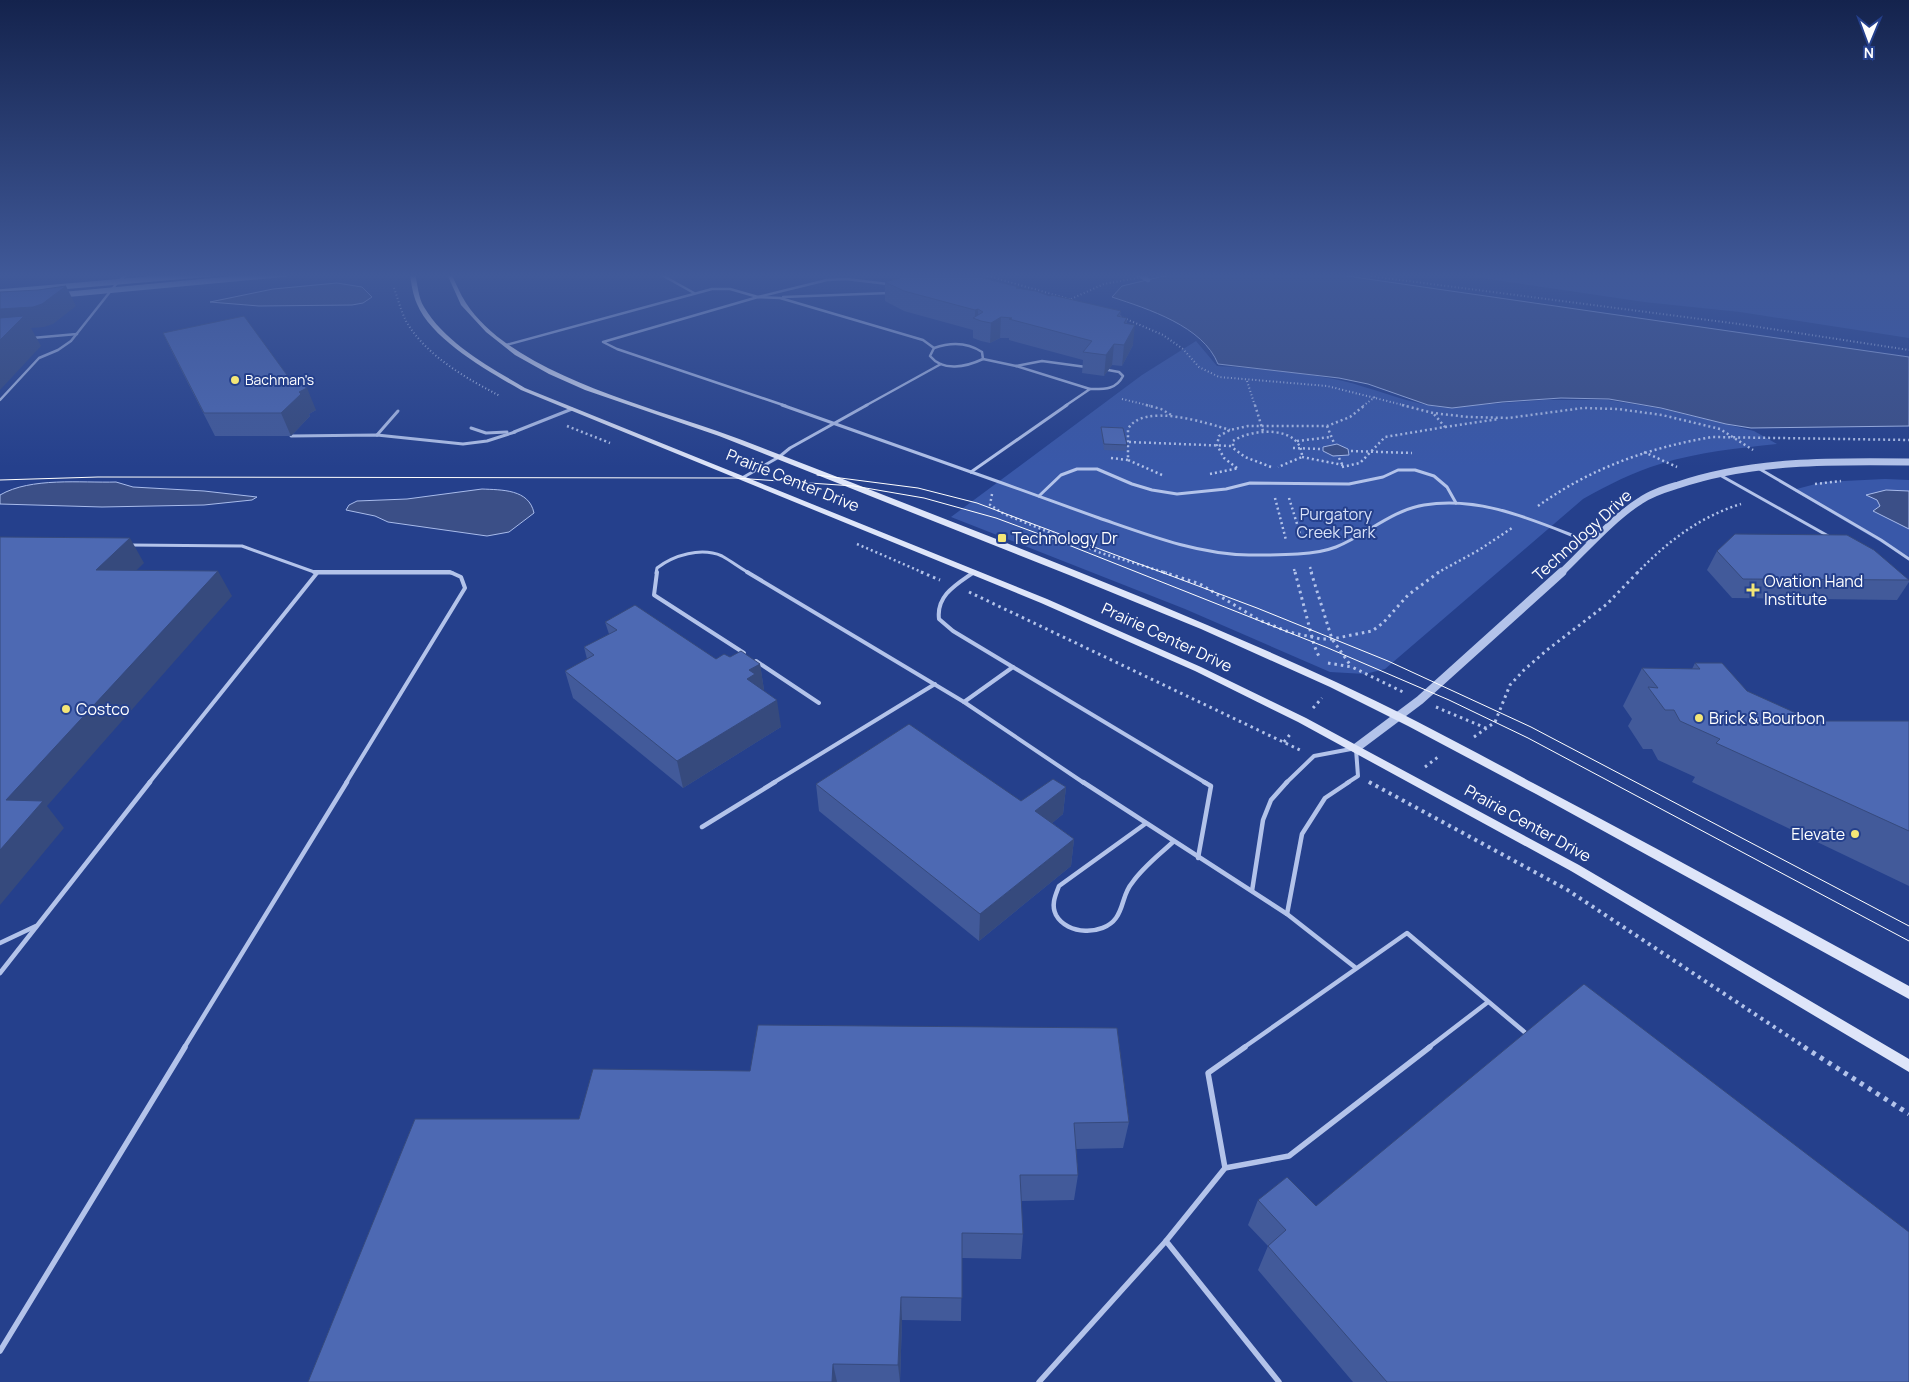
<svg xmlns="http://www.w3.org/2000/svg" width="1909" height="1382" viewBox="0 0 1909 1382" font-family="Manrope,sans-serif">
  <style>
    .green { fill: #3958a9 }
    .water { fill: #3b4f87; stroke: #a8bbeb }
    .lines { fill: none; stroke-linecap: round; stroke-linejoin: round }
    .stream { stroke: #a8bbeb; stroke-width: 4.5 }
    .path-far4 { stroke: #b3c3ea; stroke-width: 2; stroke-dasharray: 1 2.5; stroke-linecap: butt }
    .path-far3 { stroke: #b3c3ea; stroke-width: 2.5; stroke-dasharray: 2 3; stroke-linecap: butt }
    .path-far2 { stroke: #b3c3ea; stroke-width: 3; stroke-dasharray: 2.5 4; stroke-linecap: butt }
    .path-far1 { stroke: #b3c3ea; stroke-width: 4; stroke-dasharray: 3 4.5; stroke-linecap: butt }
    .path { stroke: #b3c3ea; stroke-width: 5; stroke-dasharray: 4 5.5; stroke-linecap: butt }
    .service-far4 { stroke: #b3c3ea; stroke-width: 2.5 }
    .service-far3 { stroke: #b3c3ea; stroke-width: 3 }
    .service-far2 { stroke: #b3c3ea; stroke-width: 4 }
    .service-far1 { stroke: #b3c3ea; stroke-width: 4.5 }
    .service { stroke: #b3c3ea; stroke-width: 5.5 }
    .tertiary-far2 { stroke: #b3c3ea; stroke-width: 5.5 }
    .tertiary-far1 { stroke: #b3c3ea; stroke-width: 7 }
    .tertiary { stroke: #b3c3ea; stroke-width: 9 }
    .secondary { fill: #dee5f9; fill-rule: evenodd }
    .tram { stroke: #fff; stroke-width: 1 }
    .wall { fill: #425a9a }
    .shaded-wall { fill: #364a7d }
    .building { fill: #4d69b3; stroke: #364a7d }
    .poi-dot { fill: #f4e677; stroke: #25408c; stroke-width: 2 }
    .labels { text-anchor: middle; stroke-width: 4; stroke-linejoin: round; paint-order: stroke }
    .far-poi-label { font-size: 14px; fill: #fff; stroke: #25408c; text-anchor: start }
    .street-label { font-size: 16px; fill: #fff; stroke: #25408c }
    .park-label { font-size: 16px; fill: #d8e1f8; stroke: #25408c }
    .poi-label { font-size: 16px; fill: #fff; stroke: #25408c; text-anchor: start }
  </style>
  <rect width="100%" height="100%" fill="#25408c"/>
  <g class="green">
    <polygon points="1477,274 1909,274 1909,338 1740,312 1644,302 1475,277"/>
    <path d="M1196,341L1217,366C1255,368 1296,372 1334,379C1369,385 1432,415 1464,406L1543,400H1608L1663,409L1754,431L1777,444C1738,448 1698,452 1660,464C1633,472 1608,485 1583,499L1385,669L1365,674L1330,672L1185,609L951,517L1142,375Z"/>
    <polygon points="1885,479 1909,480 1909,559 1793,490 1823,482"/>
  </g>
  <g class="water">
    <path d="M1193,274H1333L1909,357V426L1751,428L1726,424L1661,408L1609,399L1561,398L1502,402L1452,408L1428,405L1368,384L1339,378L1218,364C1203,326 1148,309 1112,297L1122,286L1164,276Z"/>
    <polygon points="337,283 362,287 372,297 363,303 352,305 259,306 210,302 273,289"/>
    <polygon points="1337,444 1348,449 1349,455 1333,456 1323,451 1323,447"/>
    <path d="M116,482L133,487L204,491L257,497L252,500L204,505L102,507L0,504V495C31,477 81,483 116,482Z"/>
    <path d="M482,489C502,490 529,489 534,513L509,532L487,536L388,522L375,516L346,510L349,505L357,501L407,499Z"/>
    <polygon points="1886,490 1909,491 1909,529 1873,511 1880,506 1877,500 1866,495"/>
  </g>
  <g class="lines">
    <polyline class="stream" points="1138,274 1148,280"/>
    <g class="path-far4">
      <polyline points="981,274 1076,301"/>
      <polyline points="1354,274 1739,324 1909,350"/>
      <path d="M394,288C398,299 401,311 406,321C426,356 466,378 500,396"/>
      <polyline points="1071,299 1104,284 1160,274"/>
      <polyline points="1117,315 1163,335 1183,349 1199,367 1219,377 1327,386 1407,406"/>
      <polyline points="1247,381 1255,406"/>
      <polyline points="1122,399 1151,406"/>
      <polyline points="1363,406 1375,397"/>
    </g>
    <g class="path-far3">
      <polyline points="1146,405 1161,409 1173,416"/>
      <polyline points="1255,405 1263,431"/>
      <polyline points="1402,405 1433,413 1468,417 1508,418 1583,408 1618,409 1662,415 1720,429 1753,450"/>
      <polyline points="567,426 610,443"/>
      <polyline points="1327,426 1334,443"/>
      <polyline points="1445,427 1499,419"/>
      <polyline points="1297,441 1331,437"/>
      <polyline points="1129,442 1231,446"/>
      <polyline points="1293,448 1320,449"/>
      <polyline points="1351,451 1412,453"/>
      <polyline points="1644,452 1677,467"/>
      <polyline points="1302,457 1343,465"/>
      <polyline points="1111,458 1128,460"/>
      <polyline points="1339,458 1342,464"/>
      <path d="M1271,467L1245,457L1233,448V441C1252,428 1302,425 1302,457L1278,467"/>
      <polyline points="1342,467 1360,463 1385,437 1445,427 1433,413"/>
      <polyline points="1237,468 1224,458 1217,445 1219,436 1230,430 1248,426 1327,426 1350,417 1365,405"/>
      <polyline points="1210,474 1239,468"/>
      <path d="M1162,475L1128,460V429C1143,402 1207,423 1230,430"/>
      <polyline points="1815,484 1841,481"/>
      <polyline points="992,494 990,505 1004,514 1101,553 1167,573"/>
      <polyline points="1275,498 1286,540"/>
      <polyline points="1289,498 1302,540"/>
      <path d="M1538,506C1591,468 1648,448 1712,437L1909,440"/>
      <polyline points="857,544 924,573"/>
      <polyline points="1310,567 1312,573"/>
      <polyline points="1294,569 1295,573"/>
      <polyline points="1437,573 1479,550 1512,528"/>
      <path d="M1637,573C1667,542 1699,517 1741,504"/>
    </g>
    <g class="path-far2">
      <polyline points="921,572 940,580"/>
      <polyline points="1163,572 1200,584 1259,620 1289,632 1321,639 1332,639 1372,631 1383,623 1408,595 1439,572"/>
      <polyline points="1295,572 1314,645 1320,659"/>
      <polyline points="1311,572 1332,639 1351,666"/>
      <polyline points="969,592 1300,750"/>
      <polyline points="1328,663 1352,667 1403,692"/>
      <polyline points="1436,707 1488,729"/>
      <polyline points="1313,708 1322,698"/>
      <polyline points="1474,737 1495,722 1510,685 1524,670 1547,650 1607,604 1638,572"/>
      <polyline points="1284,742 1292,732"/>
      <polyline points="1425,767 1438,757"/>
      <polyline points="1369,782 1371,783"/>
    </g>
    <polyline class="path-far1" points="1369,782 1566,889 1806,1048"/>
    <polyline class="path" points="1804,1047 1909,1114"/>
    <g class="service-far4">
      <polyline points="660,274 694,293"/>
      <polyline points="783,297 889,293"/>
      <polyline points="32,338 77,334"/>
      <polyline points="506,345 712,289 730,289 758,297 827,280 846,279 888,284"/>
      <path d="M934,348L930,356C943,372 966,367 983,359"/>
      <polyline points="1016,366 1042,361 1086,367"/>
      <path d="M1090,389C1104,389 1116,390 1123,376L1119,372L1108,370"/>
      <polyline points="0,400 39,358 58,350 71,341 117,283 127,274"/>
      <path d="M786,406L617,349L603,342L758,297L780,298L923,340L934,348C951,342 967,342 982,352L983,359L1016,366L1090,389L1065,406"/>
      <polyline points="865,406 941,364"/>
    </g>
    <g class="service-far3">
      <polyline points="782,405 971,472"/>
      <polyline points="471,428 486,433 507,432"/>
      <polyline points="514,432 572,409"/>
      <polyline points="377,435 398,411"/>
      <polyline points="291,436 377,435 463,444 487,441 515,432"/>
      <polyline points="1758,468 1881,540 1909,559"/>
      <path d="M971,472C1014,487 1057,503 1099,518C1148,535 1197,554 1249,555C1275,555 1313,556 1336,547C1366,535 1392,510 1424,505C1483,495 1539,523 1592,543"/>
      <polyline points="971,472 1067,405"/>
      <polyline points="1718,474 1830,537"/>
      <polyline points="742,478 779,457 790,448 867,405"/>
      <polyline points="1039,496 1061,475 1077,469 1097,469 1132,484 1152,490 1177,494 1226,489 1250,483 1349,484 1383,477 1398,470 1415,470 1434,476 1447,487 1456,503"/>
      <polyline points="129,545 242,546 317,573 453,573"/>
      <path d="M656,573L657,568C674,555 701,547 722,556C731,561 740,568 749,573"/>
    </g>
    <g class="service-far2">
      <polyline points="314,572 450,572 461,577 465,588 346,783"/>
      <polyline points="657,572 654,595 744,653"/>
      <polyline points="747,572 964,702 1084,783"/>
      <path d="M974,572C957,584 936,595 939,619L953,631L1206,783"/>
      <polyline points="756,661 819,703"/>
      <polyline points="964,702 1013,667"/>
      <polyline points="149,783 317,573"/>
      <polyline points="773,783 935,684"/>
      <polyline points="1286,783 1314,756 1351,749"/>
      <polyline points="1347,783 1358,776 1356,749"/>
    </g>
    <g class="service-far1">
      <polyline points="1083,782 1287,914 1356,968"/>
      <path d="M1145,824L1059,886C1055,896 1051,905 1056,915C1067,935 1103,936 1116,918C1124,907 1123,893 1132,883C1143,867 1159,855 1173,842"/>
      <polyline points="702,827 775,782"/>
      <polyline points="1198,858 1211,786 1204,782"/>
      <polyline points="1252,891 1263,820 1271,800 1287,782"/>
      <polyline points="1287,914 1302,834 1325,798 1349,782"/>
      <polyline points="0,943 36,926"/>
      <polyline points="0,973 150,782"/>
      <polyline points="184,1048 347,782"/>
      <polyline points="1243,1048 1407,933 1528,1035"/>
      <polyline points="1428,1048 1488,1002"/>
    </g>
    <g class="service">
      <polyline points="1225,1168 1208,1073 1245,1047"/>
      <polyline points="0,1351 185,1047"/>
      <polyline points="1039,1382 1166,1241"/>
      <polyline points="1279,1382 1166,1241 1225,1168 1289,1156 1430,1047"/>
    </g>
    <g class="tertiary-far2">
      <polyline points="0,292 209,274"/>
      <polyline points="60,295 286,274"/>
    </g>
    <path class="tertiary-far1" d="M1561,573C1584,551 1614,517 1640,501C1651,493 1665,489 1678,485C1752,460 1832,461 1909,462"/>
    <polyline class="tertiary" points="1356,748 1420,700 1562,572"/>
    <g class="secondary">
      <polygon points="279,274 306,274 303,276 282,276"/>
      <path d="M410,274H415C418,285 418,297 424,307C446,344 490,367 525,388L1047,599L1201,667L1306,718L1579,865L1909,1059V1072L1571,871L1298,722L1195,671L1041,603L521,390C488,371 432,340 417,304C413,295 411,283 410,274Z"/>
      <path d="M447,274H451C456,283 460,294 466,303C514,377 662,409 742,440C941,518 1141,592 1336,682C1403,713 1468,748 1533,783C1659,849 1784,918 1909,986V999L1536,794L1408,726L1330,687L1201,629L1069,575L719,436L585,390L549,374L515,355L486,332L461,305Z"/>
    </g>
    <g class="tram">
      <polyline points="817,475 918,488 977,503 1257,608 1388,661 1531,727 1909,926"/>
      <polyline points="0,480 98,477 735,478 854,486 924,498 996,518 1066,544 1328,648 1449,700 1528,738 1909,941"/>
    </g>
  </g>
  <g class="wall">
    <polygon points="885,282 1019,289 1050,296 1121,311 1120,317 1127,318 1127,324 1133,345 1122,366 1112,365 1104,376 1082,373 1083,360 1009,340 1009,338 1000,338 990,343 981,341 973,338 973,330 904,311 885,301"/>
    <polygon points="163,333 316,410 309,414 310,416 291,436 215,436 173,354"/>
    <polygon points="1101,427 1127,445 1126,451 1104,450 1101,433"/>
    <polygon points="1717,551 1909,580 1909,582 1897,600 1732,598 1707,570"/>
    <polygon points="605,622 716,659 730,657 760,664 764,690 764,691 781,727 683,788 573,698 565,671 587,659 584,647 609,634"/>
    <polygon points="1695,663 1747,691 1804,721 1909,721 1909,886 1692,782 1695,777 1658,760 1652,749 1643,749 1628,726 1632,719 1623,706 1642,668 1692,669"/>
    <polygon points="816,784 1021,801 1066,787 1063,814 1052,823 1074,839 1071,866 979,941 819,811"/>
    <polygon points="415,1119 1129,1122 1123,1148 1076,1149 1078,1175 1074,1200 1021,1201 1023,1234 1021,1259 962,1258 961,1321 902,1320 900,1382 308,1382"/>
    <polygon points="1258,1200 1316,1206 1909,1382 1353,1382 1258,1270 1268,1246 1248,1225"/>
  </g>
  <g class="shaded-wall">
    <polygon points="66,286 76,306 53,324 44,327 31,328 41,346 0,390 0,309"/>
    <polygon points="978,309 978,320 975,318 975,310"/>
    <polygon points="1001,317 1000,338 990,343 991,323"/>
    <polygon points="1135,325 1133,345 1122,366 1124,345"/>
    <polygon points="1114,344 1112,365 1104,376 1106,355"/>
    <polygon points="307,388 316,410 309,414 310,416 291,436 281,413 299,392"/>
    <polygon points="130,538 144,563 111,595 96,570"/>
    <polygon points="218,571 232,596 47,806 64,828 0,905 0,850 6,800"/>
    <polygon points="760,664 764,690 758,694 747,679 749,670"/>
    <polygon points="777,700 781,727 683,788 677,761"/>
    <polygon points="1066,787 1063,814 1034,838 1035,811"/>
    <polygon points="1074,839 1071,866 979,941 980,914"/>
    <polygon points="901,1297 902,1320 900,1382 898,1365"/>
    <polygon points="833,1364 837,1382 832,1382"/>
  </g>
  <g class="building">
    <polygon points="915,274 967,274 1019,287 1016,288 1036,291 1050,296 1052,295 1121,311 1117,316 1127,318 1124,323 1135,325 1124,345 1114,344 1106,355 1083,352 1092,341 1009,319 1012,318 1001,317 991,323 981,321 973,318 983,312 978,309 975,310 904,291 885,282"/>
    <polygon points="66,286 42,304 33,307 0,309 0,292 38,290"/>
    <polygon points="24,316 0,340 0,318"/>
    <polygon points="244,316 295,386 302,385 307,388 299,392 301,394 281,413 204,413 163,333"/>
    <polygon points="1101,427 1123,428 1127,445 1104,444"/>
    <polygon points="1735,534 1847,535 1874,550 1909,580 1743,579 1717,551"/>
    <polygon points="0,537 130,538 96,570 218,571 6,800 43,801 0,850"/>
    <polygon points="635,605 716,659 724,654 730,657 741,651 760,664 749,670 755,674 747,679 777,700 677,761 565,671 594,655 584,647 617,630 605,622"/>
    <polygon points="1695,663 1722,663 1747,691 1796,713 1804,721 1909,721 1909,831 1716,743 1720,739 1680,721 1674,710 1665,710 1648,687 1658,688 1642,668 1700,669"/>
    <polygon points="909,724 1021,801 1053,779 1066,787 1035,811 1074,839 980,914 816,784"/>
    <polygon points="1584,984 1909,1232 1909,1382 1387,1382 1268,1246 1286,1230 1258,1200 1287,1177 1316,1206"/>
    <polygon points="758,1025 1117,1028 1129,1122 1074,1123 1078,1175 1020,1175 1023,1234 962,1233 962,1298 901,1297 898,1365 833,1364 832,1382 308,1382 415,1119 579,1119 593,1069 750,1071"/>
  </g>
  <linearGradient id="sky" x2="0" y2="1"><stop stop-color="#14234d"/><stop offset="0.59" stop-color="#405999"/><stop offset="1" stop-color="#405999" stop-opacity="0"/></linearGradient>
  <rect width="1909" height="467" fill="url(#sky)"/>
  <g class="poi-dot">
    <circle cx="235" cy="380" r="5"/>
    <rect x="997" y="533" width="10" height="10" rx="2.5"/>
    <path d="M1750.5 582.5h5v5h5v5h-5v5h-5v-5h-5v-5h5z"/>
    <circle cx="66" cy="709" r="5"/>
    <circle cx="1699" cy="718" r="5"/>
    <circle cx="1855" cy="834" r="5"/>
  </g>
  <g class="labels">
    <g class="far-poi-label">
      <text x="245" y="385">Bachman's</text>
    </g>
    <g class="street-label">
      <text transform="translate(793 480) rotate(22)" y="6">Prairie Center Drive</text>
      <text transform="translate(1582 535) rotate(-42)" y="6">Technology Drive</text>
      <text transform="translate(1167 637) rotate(25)" y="6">Prairie Center Drive</text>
      <text transform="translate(1528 823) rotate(29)" y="6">Prairie Center Drive</text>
    </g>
    <g class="park-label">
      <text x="1336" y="520">Purgatory<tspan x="1336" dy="18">Creek Park</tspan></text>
    </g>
    <g class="poi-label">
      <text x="1012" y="544">Technology Dr</text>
      <text x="1764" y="587">Ovation Hand<tspan x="1764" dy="18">Institute</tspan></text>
      <text x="76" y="715">Costco</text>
      <text x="1709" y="724">Brick &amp; Bourbon</text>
      <text x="1845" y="840" text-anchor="end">Elevate</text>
    </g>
  </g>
  <g transform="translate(1869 40) rotate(181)" stroke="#25408c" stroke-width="4" paint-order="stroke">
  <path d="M0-4L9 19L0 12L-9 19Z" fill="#ffffff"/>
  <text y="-8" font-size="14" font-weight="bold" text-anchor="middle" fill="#ffffff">N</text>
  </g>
</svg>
